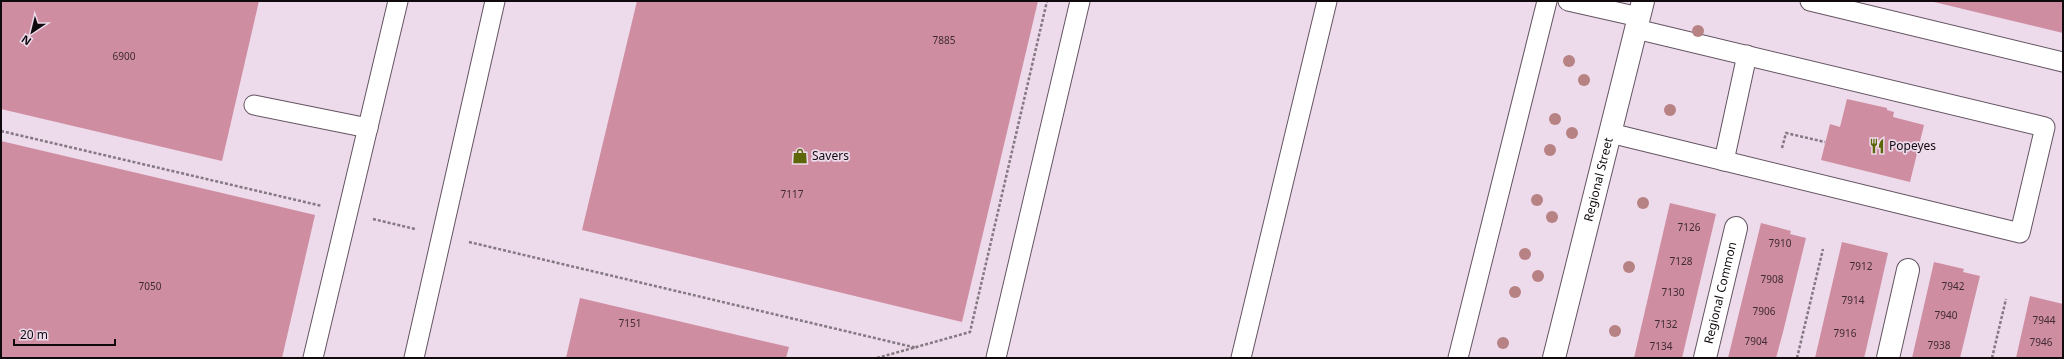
<svg xmlns="http://www.w3.org/2000/svg" width="2064" height="359" viewBox="0 0 2064 359" font-family="'Noto Sans',sans-serif">
  <style>
    .building { fill: #ce8da1 }
    .lines { fill: none; stroke-linecap: round; stroke-linejoin: round }
    .lane-casing { stroke: #645462; stroke-width: 21 }
    .street-casing { stroke: #645462; stroke-width: 24 }
    .path { stroke: #847882; stroke-width: 2.5; stroke-dasharray: 3 2; stroke-linecap: butt }
    .lane { stroke: #fff; stroke-width: 19 }
    .street { stroke: #fff; stroke-width: 22 }
    .tree { fill: #b78284 }
    .labels { text-anchor: middle; stroke-width: 3.5; stroke-linejoin: round; paint-order: stroke }
    .number-label { font-size: 10px; fill: #402b34 }
    .poi-label { font-size: 12px; fill: #100a0f; stroke: #eddaea; text-anchor: start }
    .street-label { font-size: 12px; fill: #100a0f; stroke: #eddaea }
  </style>
  <rect width="100%" height="100%" fill="#eddaea"/>
  <g class="building">
    <polygon points="1,1 259,1 222,161 1,109"/>
    <polygon points="637,1 1038,1 962,322 582,230"/>
    <polygon points="2063,1 2063,33 1934,2 1934,1"/>
    <polygon points="1847,99 1887,108 1887,110 1894,112 1893,117 1924,125 1910,182 1821,160 1830,124 1840,127"/>
    <polygon points="1,141 315,215 282,358 1,358"/>
    <polygon points="1670,203 1716,214 1682,358 1634,358"/>
    <polygon points="1761,223 1791,231 1790,234 1806,238 1783,332 1776,358 1728,358"/>
    <polygon points="1842,242 1888,253 1866,350 1864,358 1815,358"/>
    <polygon points="1934,262 1964,269 1963,272 1980,276 1960,358 1912,358"/>
    <polygon points="2030,296 2063,304 2063,358 2016,358"/>
    <polygon points="580,298 789,347 786,358 566,358"/>
  </g>
  <g class="lines">
    <defs>
      <g id="lane">
        <polyline points="1568,1 1639,17"/>
        <polyline points="1810,1 2063,62"/>
        <polyline points="254,105 368,128"/>
        <polyline points="1610,133 2020,233 2045,127 1636,29"/>
        <polyline points="1724,161 1747,55"/>
        <polyline points="313,358 398,1"/>
        <polyline points="414,358 495,1"/>
        <polyline points="996,358 1080,1"/>
        <polyline points="1241,358 1327,1"/>
        <polyline points="1458,358 1547,1"/>
      </g>
      <g id="street">
        <path id="s1" d="M1554,358L1643,1"/>
        <path id="s2" d="M1705,358L1736,228"/>
        <polyline points="1888,358 1908,270"/>
      </g>
    </defs>
    <use href="#lane" class="lane-casing"/>
    <use href="#street" class="street-casing"/>
    <g class="path">
      <polyline points="1,131 322,206"/>
      <polyline points="1782,148 1786,133 1825,142"/>
      <polyline points="373,219 415,229"/>
      <polyline points="469,242 917,348"/>
      <polyline points="877,358 970,332 1047,1"/>
      <polyline points="1797,358 1823,249"/>
      <polyline points="1992,358 2006,299"/>
    </g>
    <use href="#lane" class="lane"/>
    <use href="#street" class="street"/>
  </g>
  <g class="tree">
    <circle cx="1698" cy="31" r="6"/>
    <circle cx="1569" cy="61" r="6"/>
    <circle cx="1584" cy="80" r="6"/>
    <circle cx="1670" cy="110" r="6"/>
    <circle cx="1555" cy="119" r="6"/>
    <circle cx="1572" cy="133" r="6"/>
    <circle cx="1550" cy="150" r="6"/>
    <circle cx="1537" cy="200" r="6"/>
    <circle cx="1643" cy="203" r="6"/>
    <circle cx="1552" cy="217" r="6"/>
    <circle cx="1525" cy="254" r="6"/>
    <circle cx="1629" cy="267" r="6"/>
    <circle cx="1538" cy="276" r="6"/>
    <circle cx="1515" cy="292" r="6"/>
    <circle cx="1615" cy="331" r="6"/>
    <circle cx="1503" cy="343" r="6"/>
  </g>
  <defs>
    <symbol id="restaurant-bare" viewBox="-9 -9 18 18"><path d="M-5-6h1v4h1v-4h1v4h1v-4h1v5L-1.5 .5V6h-2V.5L-5-1ZM5-6V6H3V1.5H1.5Q1.5-4 5-6Z" fill="#5e6708" stroke="#eddaea" stroke-width="2.5" paint-order="stroke"/></symbol>
    <symbol id="shop-bare" viewBox="-9 -9 18 18"><path d="M-5-2.5h2.3a2.7 3.5 0 0 1 5.4 0H5L5.5 6h-11ZM-1.5-2.5h3a1.5 2.3 0 0 0-3 0Z" fill="#5e6708" stroke="#eddaea" stroke-width="2.5" paint-order="stroke"/></symbol>
  </defs>
  <g fill-rule="evenodd">
    <use href="#restaurant-bare" x="1866" y="135" width="22" height="22"/>
    <use href="#shop-bare" x="789" y="145" width="22" height="22"/>
  </g>
  <g class="labels">
    <g class="number-label">
      <text x="944" y="44">7885</text>
      <text x="124" y="60">6900</text>
      <text x="792" y="198">7117</text>
      <text x="1689" y="231">7126</text>
      <text x="1780" y="247">7910</text>
      <text x="1681" y="265">7128</text>
      <text x="1861" y="270">7912</text>
      <text x="1772" y="283">7908</text>
      <text x="150" y="290">7050</text>
      <text x="1953" y="290">7942</text>
      <text x="1673" y="296">7130</text>
      <text x="1853" y="304">7914</text>
      <text x="1764" y="315">7906</text>
      <text x="1946" y="319">7940</text>
      <text x="2044" y="324">7944</text>
      <text x="630" y="327">7151</text>
      <text x="1666" y="328">7132</text>
      <text x="1845" y="337">7916</text>
      <text x="1756" y="345">7904</text>
      <text x="2041" y="346">7946</text>
      <text x="1939" y="349">7938</text>
      <text x="1661" y="350">7134</text>
    </g>
    <g class="poi-label">
      <text x="1889" y="150">Popeyes</text>
      <text x="812" y="160">Savers</text>
    </g>
    <g class="street-label">
      <text dy="4" stroke="none"><textPath href="#s1" startOffset="184">Regional Street</textPath></text>
      <text dy="4" stroke="none"><textPath href="#s2" startOffset="67">Regional Common</textPath></text>
    </g>
  </g>
  <rect width="2064" height="359" fill="none" stroke="#100a0f" stroke-width="4"/>
  <g transform="translate(32 32) rotate(215)" stroke="#eddaea" stroke-width="3" paint-order="stroke">
  <path d="M0-3L7 15L0 10L-7 15Z" fill="#100a0f"/>
  <text y="-6" font-size="11" font-weight="bold" text-anchor="middle" fill="#100a0f">N</text>
  </g>
  <path d="M14 339v6h101v-6" fill="none" stroke="#100a0f" stroke-width="2"/>
  <text x="20" y="339" font-size="12" fill="#100a0f" stroke="#eddaea" stroke-width="3" paint-order="stroke">20 m</text>
</svg>
